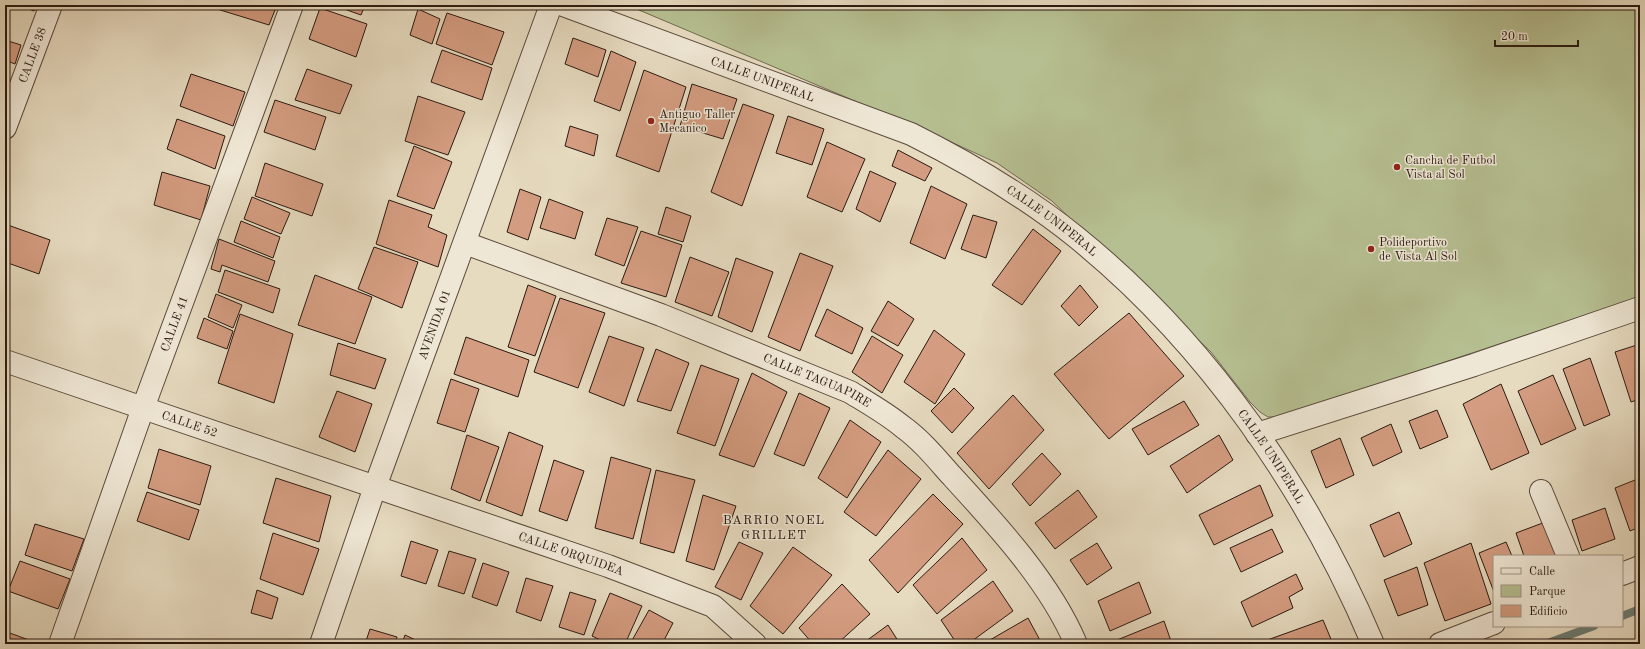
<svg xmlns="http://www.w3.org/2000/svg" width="1645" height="649" viewBox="0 0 1645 649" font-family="'Old Standard TT',serif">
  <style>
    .green { fill: #b6bf91; stroke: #706c51 }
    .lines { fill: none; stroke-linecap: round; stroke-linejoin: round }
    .stream { stroke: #6b7b72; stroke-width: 8 }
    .building { fill: #d49c80; stroke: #2b1a11 }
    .minor-casing { stroke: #5a4a3c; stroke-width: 24 }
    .minor { stroke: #efe7d5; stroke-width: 22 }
    .poi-dot { fill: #8f2418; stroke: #efe7d5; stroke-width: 1.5 }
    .labels { text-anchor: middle; stroke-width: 3; stroke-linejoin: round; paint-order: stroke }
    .street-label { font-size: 12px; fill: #2b1a11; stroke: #efe7d5 }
    .poi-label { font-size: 12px; fill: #2b1a11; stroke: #efe7d5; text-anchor: start }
    .neighbourhood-label { font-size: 13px; letter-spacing: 1px; fill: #2b1a11; stroke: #efe7d5 }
  </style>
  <rect width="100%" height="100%" fill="#e6dabf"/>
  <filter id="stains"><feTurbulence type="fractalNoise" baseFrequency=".005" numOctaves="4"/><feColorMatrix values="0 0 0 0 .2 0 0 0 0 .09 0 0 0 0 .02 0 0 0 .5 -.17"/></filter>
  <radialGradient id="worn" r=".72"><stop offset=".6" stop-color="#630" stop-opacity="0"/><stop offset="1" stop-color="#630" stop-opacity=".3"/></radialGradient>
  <polygon class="green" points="627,5 1640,5 1640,297 1280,417 1268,417 1260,412 1250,402 1211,352 1052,201 997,163 938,136"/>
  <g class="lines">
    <g class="stream">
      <polyline points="1622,616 1640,609"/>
      <polyline points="1545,644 1594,626"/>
    </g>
  </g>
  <g class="building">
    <polygon points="18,5 36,5 34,11"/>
    <polygon points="218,5 277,5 269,25 217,9"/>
    <polygon points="333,5 365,5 361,15"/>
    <polygon points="320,8 367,24 356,57 309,39"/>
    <polygon points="418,9 440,19 432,44 410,35"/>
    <polygon points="447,13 504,32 492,65 436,44"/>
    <polygon points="573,38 606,50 598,77 565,64"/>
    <polygon points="5,40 21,45 15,64 5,60"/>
    <polygon points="442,50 492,68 482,100 431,82"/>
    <polygon points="611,51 636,62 620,111 594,101"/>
    <polygon points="307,69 352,85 340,114 295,100"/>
    <polygon points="644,70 686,87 659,172 616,156"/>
    <polygon points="191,74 245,92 233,126 180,106"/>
    <polygon points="692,84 737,99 723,139 680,126"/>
    <polygon points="418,96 465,112 448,155 405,141"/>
    <polygon points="275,100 326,117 315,150 264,132"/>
    <polygon points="743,104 774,115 742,206 711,192"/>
    <polygon points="788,116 824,129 812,165 776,153"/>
    <polygon points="177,119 225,136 215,169 167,149"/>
    <polygon points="570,126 598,135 594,156 565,146"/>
    <polygon points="827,142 865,159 842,212 807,197"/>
    <polygon points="414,146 452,162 434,209 397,196"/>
    <polygon points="898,150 932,168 925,181 892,166"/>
    <polygon points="265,163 323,184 312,216 255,196"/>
    <polygon points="870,171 896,183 880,222 856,209"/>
    <polygon points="162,172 210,186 201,220 154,205"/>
    <polygon points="931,186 967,204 945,259 910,243"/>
    <polygon points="520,189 541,197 528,240 507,232"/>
    <polygon points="252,197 290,213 281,234 244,219"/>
    <polygon points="549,199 583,212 575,239 540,228"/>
    <polygon points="389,200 432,215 428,227 447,235 438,267 376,244"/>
    <polygon points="666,207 691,216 683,242 658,234"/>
    <polygon points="973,215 997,222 986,258 961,249"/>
    <polygon points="607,218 638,227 624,266 595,255"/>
    <polygon points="241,221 280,237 273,258 234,242"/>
    <polygon points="5,224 50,240 39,274 5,262"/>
    <polygon points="1033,229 1061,251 1022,305 992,285"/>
    <polygon points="641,231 682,245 666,297 621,283"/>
    <polygon points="219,239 275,261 268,282 222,265 220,272 211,269"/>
    <polygon points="374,247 418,262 402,308 358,289"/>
    <polygon points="800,253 833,266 800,351 768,337"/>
    <polygon points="690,257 729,272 712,316 675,302"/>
    <polygon points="736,258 773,272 752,332 718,317"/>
    <polygon points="225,270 280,289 273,313 218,292"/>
    <polygon points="315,275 372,297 355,344 298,325"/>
    <polygon points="528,285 556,296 535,356 508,347"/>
    <polygon points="1080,285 1098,307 1079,326 1061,306"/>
    <polygon points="216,294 242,305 233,328 208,317"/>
    <polygon points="560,298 605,313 578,388 534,372"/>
    <polygon points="888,301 914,319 898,346 871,331"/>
    <polygon points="827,309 863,328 852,354 815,336"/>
    <polygon points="1129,313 1184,376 1109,439 1054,374"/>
    <polygon points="240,314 293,334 274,403 218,383"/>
    <polygon points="204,318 233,331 227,349 197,338"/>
    <polygon points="934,330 965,354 935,404 904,382"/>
    <polygon points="609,336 644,348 624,406 589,392"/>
    <polygon points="872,336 903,355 882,393 852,372"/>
    <polygon points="466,337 529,360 518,397 454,374"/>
    <polygon points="338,343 386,359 375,389 330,375"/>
    <polygon points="1640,344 1640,399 1631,402 1615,352"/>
    <polygon points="656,349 689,363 671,411 637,401"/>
    <polygon points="1590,358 1610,415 1584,426 1563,369"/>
    <polygon points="701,365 739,379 715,446 677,433"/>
    <polygon points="752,373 787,392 754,467 719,455"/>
    <polygon points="1553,375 1576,429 1541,445 1518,391"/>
    <polygon points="451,379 479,389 465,432 437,423"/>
    <polygon points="1501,384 1529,453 1491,470 1463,404"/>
    <polygon points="954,388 974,408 952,433 931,411"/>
    <polygon points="337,391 372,404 355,452 319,437"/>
    <polygon points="799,393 830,408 804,466 774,454"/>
    <polygon points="1013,395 1044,430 989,489 957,453"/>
    <polygon points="1184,401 1199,425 1148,455 1132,429"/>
    <polygon points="1437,410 1448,437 1420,449 1409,421"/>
    <polygon points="850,420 881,442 847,498 818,478"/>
    <polygon points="1391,424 1402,452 1373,466 1361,438"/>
    <polygon points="509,432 543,446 522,516 486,502"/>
    <polygon points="467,435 499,447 480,501 451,489"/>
    <polygon points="1219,435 1233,460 1187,493 1170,466"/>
    <polygon points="1340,438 1354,475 1326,488 1311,451"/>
    <polygon points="159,449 211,466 200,505 148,488"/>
    <polygon points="888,450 921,479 876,536 844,512"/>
    <polygon points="1042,453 1061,474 1030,506 1012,484"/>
    <polygon points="611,457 651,469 633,539 595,528"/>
    <polygon points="554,460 584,471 567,521 539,511"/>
    <polygon points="656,470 695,480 674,553 640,543"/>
    <polygon points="276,478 331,496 319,542 263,523"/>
    <polygon points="1640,478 1640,527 1630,531 1615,488"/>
    <polygon points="1260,485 1273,516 1214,545 1199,515"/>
    <polygon points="1078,490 1097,517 1055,549 1035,523"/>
    <polygon points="147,492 199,510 189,540 137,521"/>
    <polygon points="933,494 963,524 898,593 869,560"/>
    <polygon points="703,495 736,506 714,570 686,561"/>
    <polygon points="1605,508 1615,539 1582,551 1572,520"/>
    <polygon points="1399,512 1412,544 1384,557 1370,525"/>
    <polygon points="1548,521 1559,556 1524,556 1516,533"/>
    <polygon points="35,524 84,539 72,571 25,555"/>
    <polygon points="1272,529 1283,552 1241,572 1230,548"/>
    <polygon points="273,533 319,549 303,595 260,579"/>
    <polygon points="962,538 987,570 937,614 913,585"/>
    <polygon points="411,541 438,550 426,584 401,576"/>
    <polygon points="739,542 763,553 741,600 715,587"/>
    <polygon points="1506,542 1512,556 1494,556 1494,592 1479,553"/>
    <polygon points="1097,543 1112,568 1087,585 1070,560"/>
    <polygon points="1471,543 1491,604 1445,621 1424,563"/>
    <polygon points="793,547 832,575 783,634 750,606"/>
    <polygon points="449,551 476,559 464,594 438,586"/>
    <polygon points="20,561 70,579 58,609 8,591"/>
    <polygon points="483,563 509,572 497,606 472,597"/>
    <polygon points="1417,567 1428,605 1398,616 1384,580"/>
    <polygon points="1296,574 1303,589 1289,597 1293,608 1252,627 1241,602"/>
    <polygon points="526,578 553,586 541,621 516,612"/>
    <polygon points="993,581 1013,611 968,644 957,644 941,620"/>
    <polygon points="1139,582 1151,613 1110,631 1098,601"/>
    <polygon points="842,584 870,614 837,644 813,644 799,628"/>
    <polygon points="257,590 278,598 272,619 251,613"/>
    <polygon points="570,592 596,600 584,635 559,627"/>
    <polygon points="610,593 642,606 625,644 609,644 592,636"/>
    <polygon points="649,610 673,623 662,644 630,644"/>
    <polygon points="1028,618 1042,644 983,644"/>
    <polygon points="1323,620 1333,644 1259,644 1259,643"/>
    <polygon points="1164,621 1172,644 1113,644 1112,642"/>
    <polygon points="888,625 900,644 862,644"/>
    <polygon points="370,629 397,637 395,644 365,644"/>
    <polygon points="7,632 40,644 5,644"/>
    <polygon points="405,635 424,644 402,644"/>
    <polygon points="693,639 700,644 689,644"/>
  </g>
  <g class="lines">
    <defs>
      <g id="minor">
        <path id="s1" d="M563,5L911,134C969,163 1025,196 1076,237C1207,343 1308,490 1373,644"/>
        <path id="s2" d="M5,128L51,5"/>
        <path id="s3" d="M465,243L661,315L850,392C868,403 886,413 903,427C921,440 935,457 950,474C995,523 1050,582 1076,644"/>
        <path id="s4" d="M5,361L608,566L713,606L755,644"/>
        <polyline points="1257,434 1474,365 1640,308"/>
        <polyline points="1541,491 1568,556"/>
        <polyline points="1622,574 1640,567"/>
        <path id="s5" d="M60,644L143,408L292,5"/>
        <path id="s6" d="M321,644L375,487L551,5"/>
        <polyline points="1440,644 1494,623"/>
      </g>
    </defs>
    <use href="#minor" class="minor-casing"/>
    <use href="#minor" class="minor"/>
  </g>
  <g class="poi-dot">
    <circle cx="651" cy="121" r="4"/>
    <circle cx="1397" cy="167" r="4"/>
    <circle cx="1371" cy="249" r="4"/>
  </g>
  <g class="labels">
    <g class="street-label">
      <text dy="4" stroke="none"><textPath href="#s2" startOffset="78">CALLE 38</textPath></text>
      <text dy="4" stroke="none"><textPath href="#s1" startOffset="213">CALLE UNIPERAL</textPath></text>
      <text dy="4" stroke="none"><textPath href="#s1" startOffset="537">CALLE UNIPERAL</textPath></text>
      <text dy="4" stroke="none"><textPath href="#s5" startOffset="340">CALLE 41</textPath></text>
      <text dy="4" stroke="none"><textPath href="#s6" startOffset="339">AVENIDA 01</textPath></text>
      <text dy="4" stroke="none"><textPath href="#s3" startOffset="378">CALLE TAGUAPIRE</textPath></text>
      <text dy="4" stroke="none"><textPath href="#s4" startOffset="195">CALLE 52</textPath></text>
      <text dy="4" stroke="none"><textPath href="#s1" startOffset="861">CALLE UNIPERAL</textPath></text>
      <text dy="4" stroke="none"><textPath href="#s4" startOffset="598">CALLE ORQUIDEA</textPath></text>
    </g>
    <g class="poi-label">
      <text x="659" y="118">Antiguo Taller<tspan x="659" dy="14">Mecanico</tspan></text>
      <text x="1405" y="164">Cancha de Futbol<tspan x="1405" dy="14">Vista al Sol</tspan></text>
      <text x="1379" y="246">Polideportivo<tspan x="1379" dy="14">de Vista Al Sol</tspan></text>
    </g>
    <g class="neighbourhood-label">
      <text x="774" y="524">BARRIO NOEL<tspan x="774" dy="15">GRILLET</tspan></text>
    </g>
  </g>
  <rect width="1645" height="649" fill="none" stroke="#e6dabf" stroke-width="20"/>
  <rect x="6" y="6" width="1633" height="637" fill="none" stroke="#2b1a11" stroke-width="2"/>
  <rect x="10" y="10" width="1625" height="629" fill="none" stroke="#2b1a11"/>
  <rect x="1493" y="555" width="130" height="72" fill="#efe7d5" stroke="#a19587"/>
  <rect x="1501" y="568" width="20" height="6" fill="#efe7d5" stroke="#a19587"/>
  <text x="1529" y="575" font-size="12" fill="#2b1a11">Calle</text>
  <rect x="1501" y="585" width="20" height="12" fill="#b6bf91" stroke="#a19587"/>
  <text x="1529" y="595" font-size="12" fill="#2b1a11">Parque</text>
  <rect x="1501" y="605" width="20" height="12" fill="#d49c80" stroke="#a19587"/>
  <text x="1529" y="615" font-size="12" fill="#2b1a11">Edificio</text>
  <path d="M1495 40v6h83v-6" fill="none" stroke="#2b1a11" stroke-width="2"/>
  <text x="1501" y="40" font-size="12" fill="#2b1a11" stroke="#efe7d5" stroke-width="3" paint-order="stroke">20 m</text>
  <rect width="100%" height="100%" filter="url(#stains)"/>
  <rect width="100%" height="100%" fill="url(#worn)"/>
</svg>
